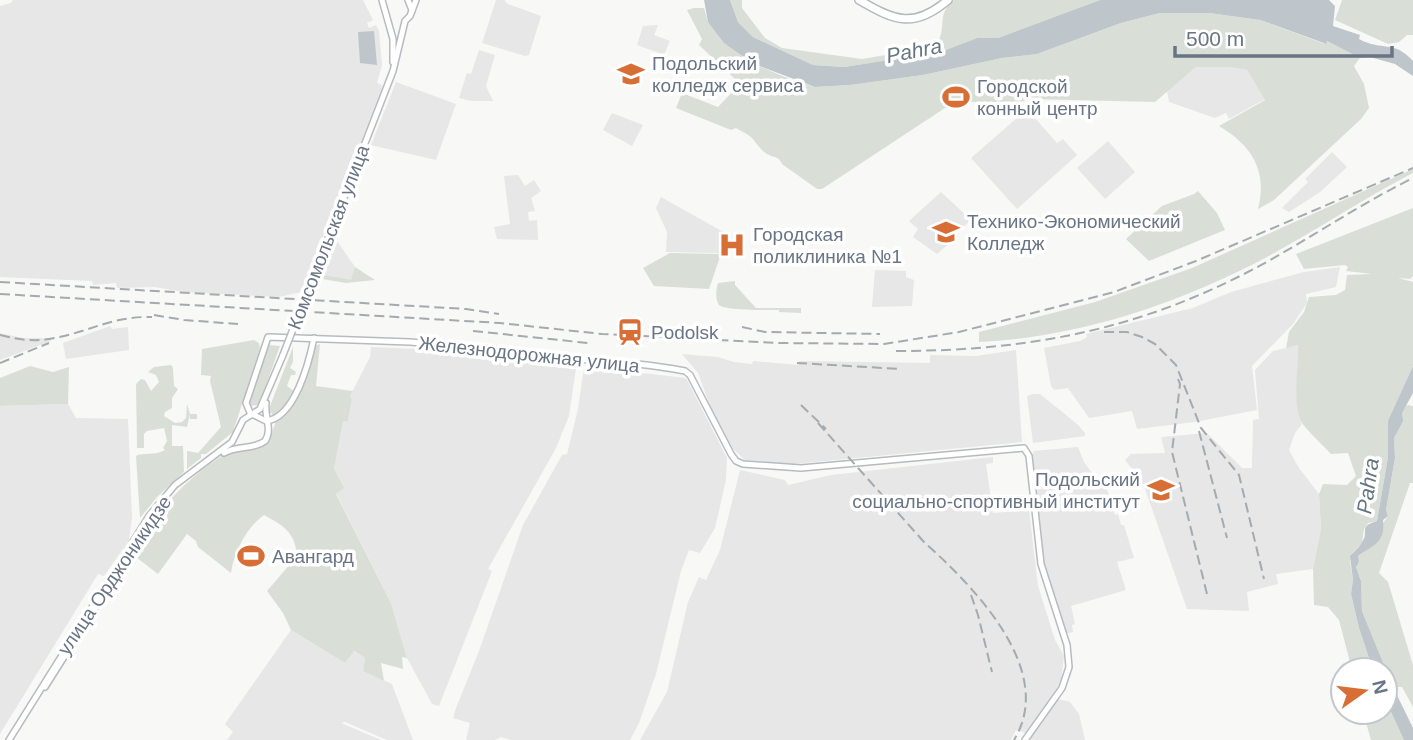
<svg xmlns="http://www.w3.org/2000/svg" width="1413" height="740" viewBox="0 0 1413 740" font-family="Arial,sans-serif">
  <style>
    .built { fill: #e6e7e6 }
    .green { fill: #d9dfd7 }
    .water { fill: #bec6cb }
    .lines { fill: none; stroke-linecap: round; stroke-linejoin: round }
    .secondary-casing { stroke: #b7babf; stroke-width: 8 }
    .primary-casing { stroke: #b5b9bd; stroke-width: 10 }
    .secondary { stroke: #fff; stroke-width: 5 }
    .primary { stroke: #fff; stroke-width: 7 }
    .rail { stroke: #a5aaaf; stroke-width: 2; stroke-dasharray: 10 5; stroke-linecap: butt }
    .secondary-bridge-casing { stroke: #b7babf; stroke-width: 8; stroke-linecap: butt }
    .secondary-bridge { stroke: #fff; stroke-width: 5 }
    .labels { text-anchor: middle; stroke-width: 7; stroke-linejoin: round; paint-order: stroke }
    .poi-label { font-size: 19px; fill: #697584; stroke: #fff; text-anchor: start }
    .street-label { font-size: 19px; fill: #697584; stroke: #fff }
    .water-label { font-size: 21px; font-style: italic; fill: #657680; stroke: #fff }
  </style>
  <rect width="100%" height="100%" fill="#f8f8f6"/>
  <g class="built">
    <polygon points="13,0 363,0 373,20 367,23 369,28 376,25 379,31 382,65 377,83 382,85 381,91 301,292 279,297 183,292 155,287 117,288 116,283 93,285 92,281 0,277 0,6 11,3"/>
    <polygon points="496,0 504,0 508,4 541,16 529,55 525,56 482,43"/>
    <polygon points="658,25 654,35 670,41 664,55 637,45 643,26"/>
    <polygon points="479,50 495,55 486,86 493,101 471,101 459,98 467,73 471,74"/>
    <polygon points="1196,67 1230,67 1247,70 1265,99 1229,119 1226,113 1215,118 1169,102 1167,91"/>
    <polygon points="396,82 456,104 436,160 371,145"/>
    <polygon points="1027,109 1057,143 1063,139 1077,155 1017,209 971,158"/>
    <polygon points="612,113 643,125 632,146 603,130"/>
    <polygon points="1108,141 1135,172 1105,199 1077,168"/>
    <polygon points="1332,152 1347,167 1320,192 1289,212 1282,208 1308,182 1305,179"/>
    <polygon points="518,175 525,186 534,180 541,191 531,198 535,211 528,212 529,221 537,220 538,240 497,239 494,227 510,224 504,176"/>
    <polygon points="941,192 971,220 956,233 958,236 937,254 913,237 918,229 909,221"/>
    <polygon points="661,197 725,233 719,253 666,252 667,232 656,208"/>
    <polygon points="337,241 355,267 351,281 324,275"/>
    <polygon points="1340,267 1336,287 1306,294 1307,303 1293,324 1252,366 1257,410 1195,422 1137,429 1132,411 1089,418 1068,388 1054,390 1051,386 1044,348 1080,341 1087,337 1086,334 1193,308 1231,292 1304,272"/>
    <polygon points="875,270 906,271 906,277 914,280 912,306 872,307"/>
    <polygon points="110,326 112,329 128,327 129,350 66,359 63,343"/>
    <polygon points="0,333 23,338 51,338 51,341 0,360"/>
    <polygon points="1298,345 1298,411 1302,424 1295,433 1289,450 1299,468 1319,494 1321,529 1313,569 1276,574 1278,584 1247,592 1249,611 1187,609 1143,483 1125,460 1131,454 1165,453 1161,437 1207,433 1242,468 1252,468 1253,420 1259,419 1255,370 1273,351"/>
    <polygon points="371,347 484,352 521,361 569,364 576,368 569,416 556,448 488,569 492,571 439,706 432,704 407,658 391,603 336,493 334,469 343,420 348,421 352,401 350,396 370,357"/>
    <polygon points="1016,350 1022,442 793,464 745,460 733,449 712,411 698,373 682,354 718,357 734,362 752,364 753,361 798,365 799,361 930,363 930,355 976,356"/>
    <polygon points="589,367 686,378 727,458 726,480 715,528 700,553 689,550 681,571 656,674 639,723 630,740 511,740 501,737 495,740 466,740 470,723 453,718 456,708 479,651 523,525 562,455 567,454 578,409 584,368"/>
    <polygon points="1033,394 1040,394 1077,424 1085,433 1085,436 1033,443 1027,396"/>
    <polygon points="68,404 76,418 128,419 132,518 129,540 104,576 98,574 0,734 0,406"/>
    <polygon points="1078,447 1084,462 1098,481 1101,481 1106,486 1115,515 1118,514 1121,525 1124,525 1134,558 1117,562 1126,590 1071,606 1075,624 1072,625 1073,632 1065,634 1042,559 1032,456 1034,451"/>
    <polygon points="993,457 993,463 986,464 993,513 1029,510 1038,586 1055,640 1064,656 1061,680 1050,701 1026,733 1016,730 1011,740 640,740 667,692 688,602 699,577 706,580 720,550 740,470 785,480 788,485 831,475"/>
    <polygon points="291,630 345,663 353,651 365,658 363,671 392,684 413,740 387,740 345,722 341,723 381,740 227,740 233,732 225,724"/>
    <polygon points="1058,699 1070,702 1079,714 1085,740 1029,740"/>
  </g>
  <g class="green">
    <path d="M730,0H742V8L765,38L782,48L862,59L921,49L920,45L939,40C946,23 937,14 954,0H1100L998,38H977L942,52L844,67L813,65L753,37L738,22Z"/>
    <polygon points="1342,0 1413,0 1413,35 1407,35 1399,42 1388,44 1335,20"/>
    <path d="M694,8H704L708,22L754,64L785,77L815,87L850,85L923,75L1002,58L1037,54L1121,23L1160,13H1209L1260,20L1325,44L1327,41L1360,58L1354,66L1364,84L1369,108L1361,119L1274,200L1258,209C1268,170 1251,145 1219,126L1265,100L1247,70L1230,67H1196L1155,102L1029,99L1021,102H964L945,108L822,189H817L782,164C779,157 776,158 769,155C761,151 757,144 752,138C748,134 741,131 736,128L731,130L676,108L682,93L718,107L736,88L732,83L735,79L699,45L702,39L687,10Z"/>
    <path d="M1413,169V173C1351,205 1294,246 1231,275C1152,312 1066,338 979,342V332L1095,302L1192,268Z"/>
    <polygon points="1198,191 1217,213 1225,230 1149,261 1126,239 1162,206 1194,194"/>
    <path d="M1413,208V276L1410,279L1398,278L1413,282V366L1388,422V457L1377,521L1368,523L1364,529L1362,543L1352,553L1350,561L1353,580L1351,594L1359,628L1373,670H1352L1339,620L1328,607L1314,605L1313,569L1321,529L1319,494L1323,484L1347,485L1356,476L1348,453L1331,454C1324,446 1305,429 1301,421C1292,402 1299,366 1298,345L1286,348L1289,332L1304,312L1309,297L1336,295L1345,290L1347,275L1372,274L1346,271L1348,267L1345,265L1304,269L1296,254Z"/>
    <polygon points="336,235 338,238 324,275 351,280 355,267 375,280 346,283 322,279 315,299 312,300 310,298 332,236"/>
    <polygon points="670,253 721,254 709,289 654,286 643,268"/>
    <path d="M735,281V285L756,308H801V313L779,312V310C771,310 725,311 719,305C715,299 716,289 718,283Z"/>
    <polygon points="254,340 259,343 260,348 233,432 206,454 201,454 201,458 187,469 187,451 198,453 221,427 210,381 211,376 201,375 202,349"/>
    <path d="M320,344L316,386L353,391L350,396L352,400L348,421H343L334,469L344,488L336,494L391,603L407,658L402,657L403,669L381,663L384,681L363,671L365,658L354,651L345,663L291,630L283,613L267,591L297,556C295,532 284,526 264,515C247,527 234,552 231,573L198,547L196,541L187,534L158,574L132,554C156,512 185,478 228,452C241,445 257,452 269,442L276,421L296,397L309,371L315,346Z"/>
    <polygon points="268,345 280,346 259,405 249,406"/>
    <polygon points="293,347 293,362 290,368 296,372 295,375 291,375 287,386 295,392 279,415 274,416 269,411 270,406"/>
    <path d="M171,365L173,368L174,386L178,389L172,398V408L165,412L164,416L175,423L182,422L186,418L187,404L190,414H197V419H190V414L187,427L172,425V446H183L184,472L157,497L140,518L136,456C143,452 155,456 165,450L163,448L167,441L164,428L147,431L144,434V448H137L136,384L141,379L145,380L151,391L159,382L156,375L148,372L154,367Z"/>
    <polygon points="30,366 53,372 69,367 68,404 0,406 0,378"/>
    <polygon points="1408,405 1413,406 1413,483 1410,483 1379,573 1388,582 1413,665 1413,707 1402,687 1393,687 1362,611 1361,581 1356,567 1359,562 1357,556 1363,552 1388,516 1386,510 1395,458 1394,438 1402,421 1401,413 1404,407"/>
    <polygon points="1385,699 1404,740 1371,740 1363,712 1385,712"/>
  </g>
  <g class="water">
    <path d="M704,0H730L738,22L753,37L813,65L844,67L941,52L977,38H998L1100,0H1329L1335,6L1333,26L1360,35L1359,39C1383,52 1393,39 1413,61V76L1395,64L1370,57L1360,58L1329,42L1327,41L1326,44L1321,42L1260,20L1209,13H1160L1121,23L1037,54L1002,58L923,75L850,85L815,87L754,64L724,43L708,22Z"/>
    <polygon points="374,31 377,65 360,63 358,32"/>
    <path d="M1413,366V393L1402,413L1403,421L1394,438L1395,458L1386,510L1388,516L1383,520C1386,544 1371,546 1358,556L1359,562L1356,567L1361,581L1362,611L1393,687L1413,728V740H1404L1385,699V670H1373L1359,628L1351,594L1353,580L1350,556C1354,551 1360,547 1362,542C1370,531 1357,527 1377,521L1388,457V421Z"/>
  </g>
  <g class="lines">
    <defs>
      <g id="secondary">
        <polyline points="382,0 393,39 393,62"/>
        <polyline points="408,0 412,10"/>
        <polyline points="310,285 393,71 405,21 410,16 416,0"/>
        <path d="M251,415L246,403L268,337L410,342L493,349C556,362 622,358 685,371L690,375L731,454L736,461L743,464L801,468L1024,448L1029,456L1041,564L1067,645L1069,667L1062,688L1025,740"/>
        <path d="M254,415L266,421C295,418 309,362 314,338"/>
        <path d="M224,453C238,445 253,450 265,441C273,429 264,417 266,403"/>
        <polyline points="45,687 150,521"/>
        <polyline points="9,740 149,516 175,485 232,442 243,420 260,409 283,355"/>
      </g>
      <path id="primary" d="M859,0C895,21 914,29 948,0"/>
    </defs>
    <use href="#secondary" class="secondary-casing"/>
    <use href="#primary" class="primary-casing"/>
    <use href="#secondary" class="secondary"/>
    <use href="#primary" class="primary"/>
    <g class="rail">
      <polyline points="0,282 466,309 499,314"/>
      <polyline points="0,294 500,323 602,334 780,343 884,344 959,332 1114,292 1196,261 1413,168"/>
      <polyline points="154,315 184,320 238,324"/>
      <polyline points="742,327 765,332 880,334"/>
      <polyline points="473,331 588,343"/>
      <polyline points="1104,332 1127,332 1142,337 1155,344 1176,365 1201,428 1239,475 1264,579"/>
      <path d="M0,335C17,339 32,342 49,339C88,333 110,316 152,317"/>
      <path d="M896,351C1019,351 1125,333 1236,278C1297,248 1352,208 1413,178"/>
      <polyline points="0,363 49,343"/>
      <polyline points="797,363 900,369"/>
      <polyline points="1178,379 1180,384 1172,452 1207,594"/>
      <polyline points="801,405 826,429"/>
      <path d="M818,423L924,542C973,586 1057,670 1014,740"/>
      <polyline points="1199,431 1227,538"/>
      <polyline points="971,595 978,615 992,672"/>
    </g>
    <defs>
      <polyline id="secondary-bridge" points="283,355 310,285"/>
    </defs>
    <use href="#secondary-bridge" class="secondary-bridge-casing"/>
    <use href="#secondary-bridge" class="secondary-bridge"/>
  </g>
  <defs>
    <symbol id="university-bare" viewBox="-9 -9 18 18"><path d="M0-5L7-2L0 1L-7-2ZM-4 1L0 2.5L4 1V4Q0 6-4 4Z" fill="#d76e36" stroke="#fff" stroke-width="2.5" paint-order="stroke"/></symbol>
    <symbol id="stadium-bare" viewBox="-9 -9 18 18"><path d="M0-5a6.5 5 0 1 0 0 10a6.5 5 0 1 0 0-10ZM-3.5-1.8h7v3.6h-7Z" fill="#d76e36" stroke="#fff" stroke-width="2.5" paint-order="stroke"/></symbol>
    <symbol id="hospital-bare" viewBox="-9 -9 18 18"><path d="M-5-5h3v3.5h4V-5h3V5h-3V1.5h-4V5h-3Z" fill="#d76e36" stroke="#fff" stroke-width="2.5" paint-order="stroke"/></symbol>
    <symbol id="station-bare" viewBox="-9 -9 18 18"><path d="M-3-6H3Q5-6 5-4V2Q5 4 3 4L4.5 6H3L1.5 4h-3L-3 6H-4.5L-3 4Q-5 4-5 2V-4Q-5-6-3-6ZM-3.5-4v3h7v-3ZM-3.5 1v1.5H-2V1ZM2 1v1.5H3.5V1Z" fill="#d76e36" stroke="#fff" stroke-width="2.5" paint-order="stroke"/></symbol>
  </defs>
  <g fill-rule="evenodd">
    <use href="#university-bare" x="612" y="55" width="38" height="38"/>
    <use href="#stadium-bare" x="937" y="78" width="38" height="38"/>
    <use href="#university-bare" x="927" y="213" width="38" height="38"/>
    <use href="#hospital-bare" x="713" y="226" width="38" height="38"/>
    <use href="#station-bare" x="611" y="313" width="38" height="38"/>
    <use href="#university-bare" x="1142" y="471" width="38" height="38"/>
    <use href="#stadium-bare" x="232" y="537" width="38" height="38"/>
  </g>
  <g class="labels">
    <g class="poi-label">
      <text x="652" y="70">Подольский<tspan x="652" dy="22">колледж сервиса</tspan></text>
      <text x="977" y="93">Городской<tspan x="977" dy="22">конный центр</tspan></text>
      <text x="967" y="228">Технико-Экономический<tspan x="967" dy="22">Колледж</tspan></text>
      <text x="753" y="241">Городская<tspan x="753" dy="22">поликлиника №1</tspan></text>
      <text x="651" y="339">Podolsk</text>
      <text x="1140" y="486" text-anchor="end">Подольский<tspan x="1140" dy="22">социально-спортивный институт</tspan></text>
      <text x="272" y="563">Авангард</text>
    </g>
    <g class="street-label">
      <text transform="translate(328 237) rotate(-69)" y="7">Комсомольская улица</text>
      <text transform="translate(529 354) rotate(6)" y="7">Железнодорожная улица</text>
      <text transform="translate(114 575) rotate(-56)" y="7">улица Орджоникидзе</text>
    </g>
    <g class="water-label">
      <text transform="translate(914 51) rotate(-11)" y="7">Pahra</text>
      <text transform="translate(1368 486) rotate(-82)" y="7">Pahra</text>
    </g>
  </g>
  <g transform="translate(1364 691) rotate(76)"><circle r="33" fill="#ffffff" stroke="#c3c8ce" stroke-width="2"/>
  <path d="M0-5L12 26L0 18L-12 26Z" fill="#d76e36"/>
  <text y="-10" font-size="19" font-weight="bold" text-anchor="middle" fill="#697584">N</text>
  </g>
  <path d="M1175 46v10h217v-10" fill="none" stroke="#697584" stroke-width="3.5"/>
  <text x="1186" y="46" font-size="21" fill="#697584" stroke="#ffffff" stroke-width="5" paint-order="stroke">500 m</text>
</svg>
